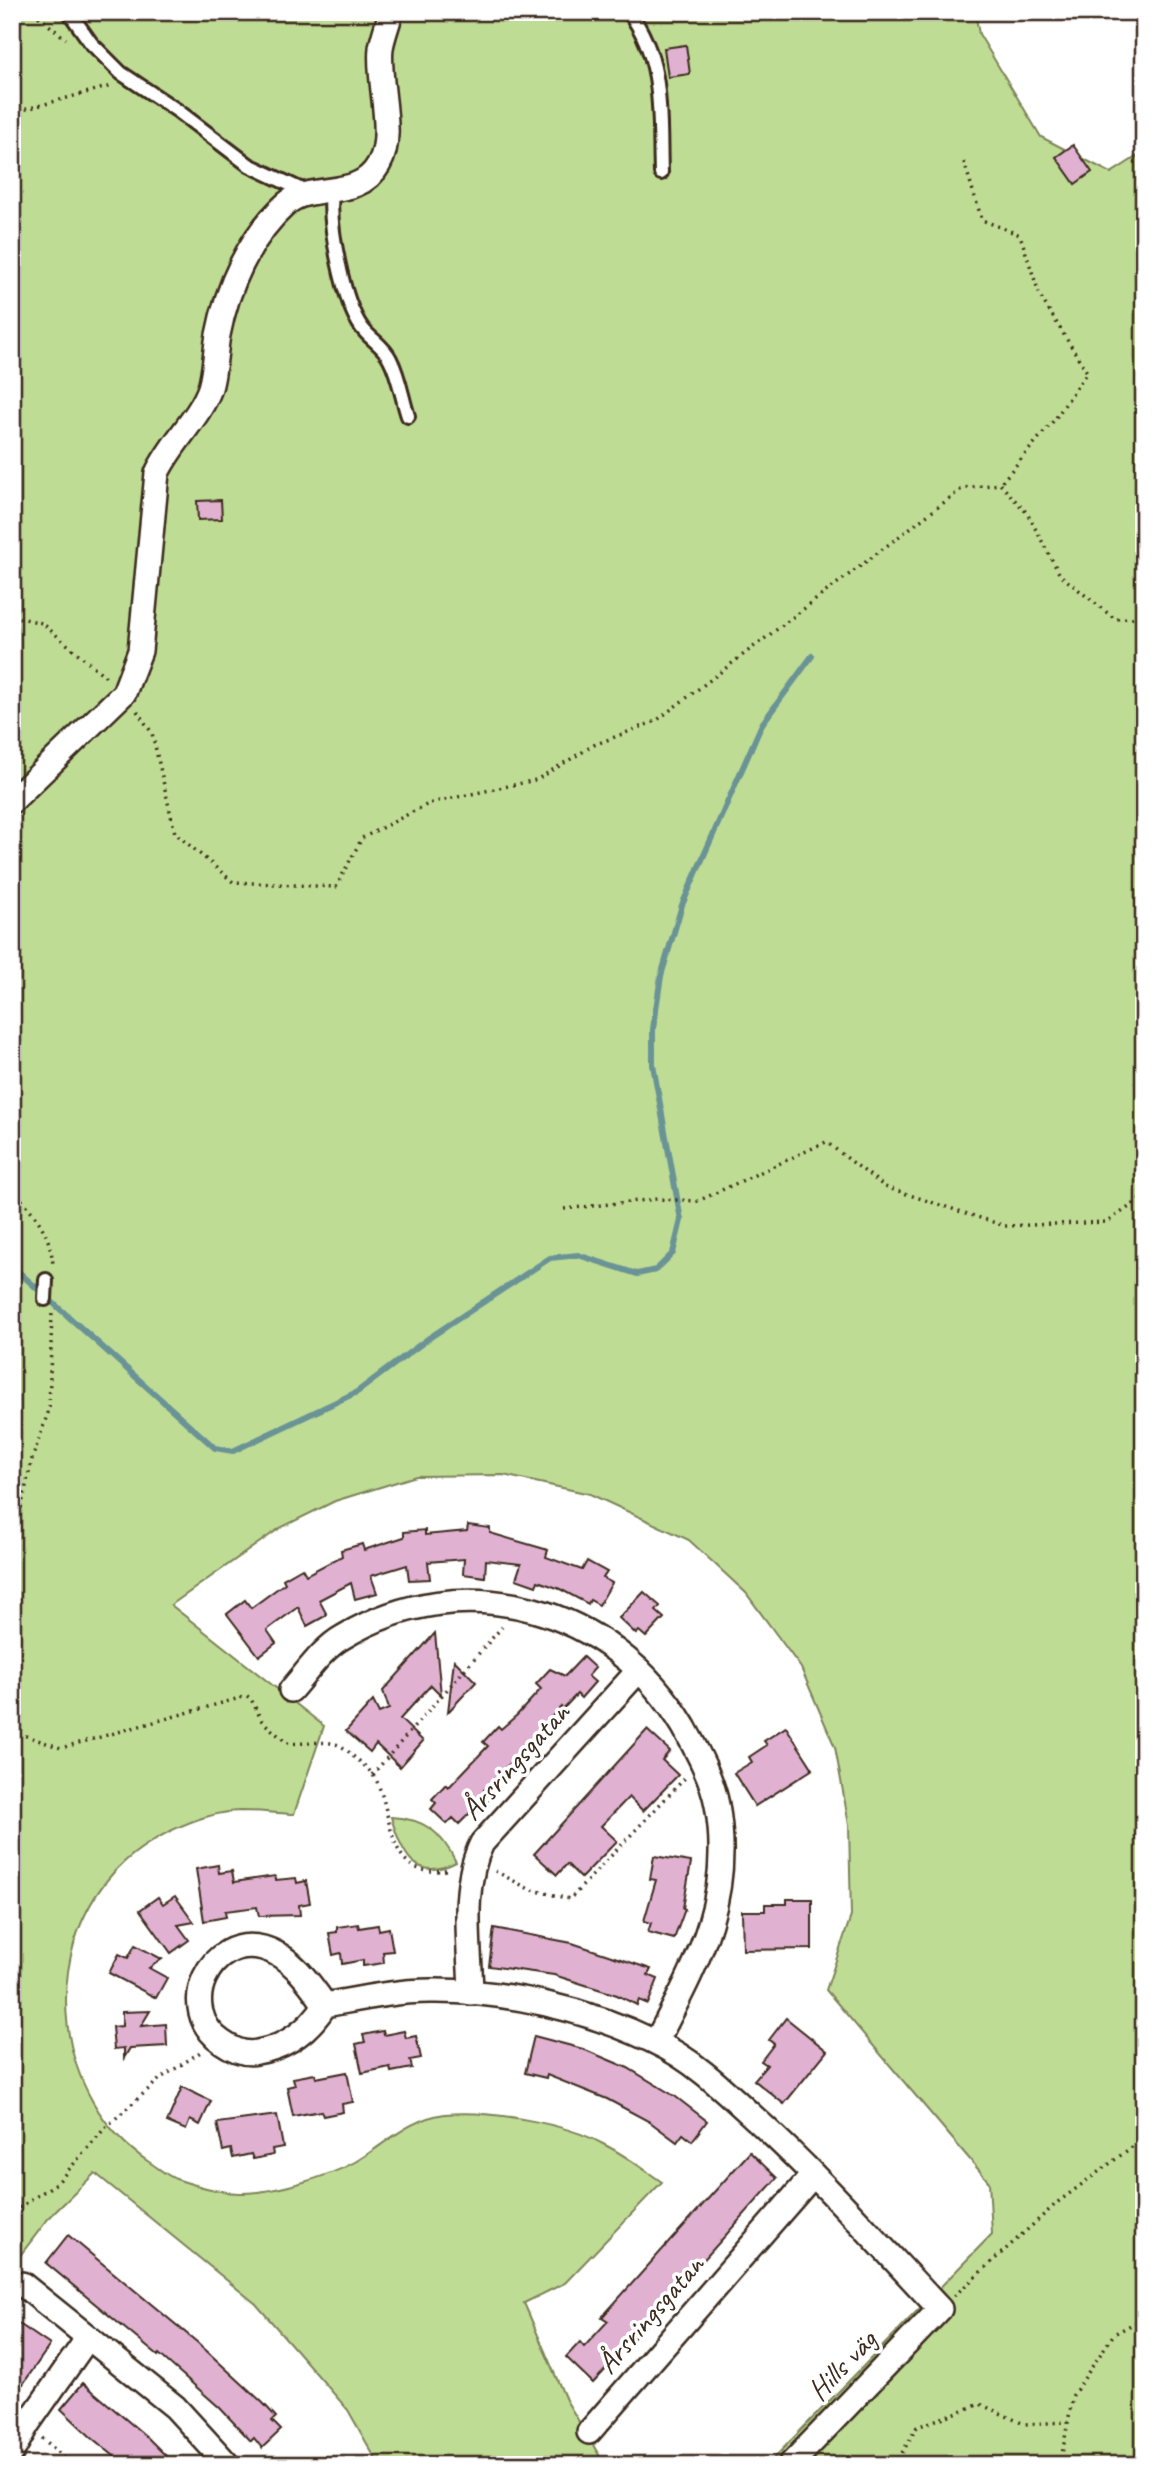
<svg xmlns="http://www.w3.org/2000/svg" width="1156" height="2477" viewBox="0 0 1156 2477" font-family="Caveat,sans-serif">
  <style>
    .green { fill: #bfdc94; stroke: #7d8359; stroke-width: 2 }
    .lines { fill: none; stroke-linecap: round; stroke-linejoin: round }
    .stream { stroke: #6a9396; stroke-width: 6 }
    .building { fill: #e1b1d1; stroke: #3b2a1e; stroke-width: 2 }
    .lane-casing { stroke: #3b2a1e; stroke-width: 18 }
    .street-casing { stroke: #3b2a1e; stroke-width: 28 }
    .path { stroke: #3b2a1e; stroke-width: 3.5; stroke-dasharray: 2 5; stroke-linecap: butt }
    .lane { stroke: #fff; stroke-width: 12 }
    .street { stroke: #fff; stroke-width: 23 }
    .labels { text-anchor: middle; stroke-width: 7; stroke-linejoin: round; paint-order: stroke }
    .street-label { font-size: 30px; fill: #3b2a1e; stroke: #fff }
  </style>
  <rect width="100%" height="100%" fill="#fff"/>
  <filter id="ink" filterUnits="userSpaceOnUse"><feTurbulence type="fractalNoise" baseFrequency=".0143" numOctaves="2"/><feDisplacementMap in="SourceGraphic" scale="14" xChannelSelector="R" yChannelSelector="G"/><feConvolveMatrix kernelMatrix="1 2 1 2 8 2 1 2 1" color-interpolation-filters="sRGB"/></filter>
  <g filter="url(#ink)">
    <g class="green">
      <path d="M12,12H975L979,34L1041,137L1111,173L1144,152V2465H767L992,2234L989,2182L826,1990L851,1916L849,1825L835,1747L801,1668L746,1593L689,1540L590,1494L503,1475L416,1476L335,1501L280,1528L171,1605L324,1726L294,1814C277,1813 258,1811 240,1811C197,1813 144,1840 115,1871C37,1955 55,2100 149,2162C157,2167 167,2176 176,2179C194,2185 221,2193 240,2193C270,2194 328,2177 355,2162C383,2146 410,2118 445,2114C488,2110 565,2123 603,2144C624,2154 643,2169 662,2182L565,2283L524,2303L566,2400L605,2465H379L348,2410L256,2304L95,2173L48,2219L12,2266Z"/>
      <path d="M391,1817C426,1819 441,1832 456,1862C414,1884 401,1851 391,1817Z"/>
    </g>
    <g class="lines">
      <polyline class="stream" points="12,1266 215,1448 233,1451 357,1392 429,1338 550,1258 578,1255 637,1274 656,1270 673,1253 681,1220 653,1065 653,1029 661,976 682,905 762,724 812,656"/>
    </g>
    <g class="building">
      <polygon points="686,45 690,74 668,77 664,48"/>
      <polygon points="1073,145 1092,172 1075,184 1056,157"/>
      <polygon points="221,500 222,519 198,520 197,501"/>
      <polygon points="468,1525 490,1528 490,1533 548,1550 546,1557 582,1570 587,1561 607,1572 603,1578 612,1583 599,1605 590,1600 588,1604 560,1589 538,1581 536,1586 516,1579 521,1564 486,1560 485,1577 463,1574 464,1559 428,1562 430,1579 409,1580 407,1565 371,1576 377,1593 355,1599 351,1583 319,1600 327,1615 307,1626 298,1607 267,1630 276,1643 259,1656 227,1614 245,1600 251,1608 285,1583 283,1579 302,1568 306,1575 342,1556 341,1550 362,1544 364,1550 404,1537 404,1532 425,1530 425,1535 467,1531"/>
      <polygon points="644,1592 660,1606 656,1611 664,1618 646,1637 639,1631 636,1634 619,1618"/>
      <polygon points="435,1633 441,1695 431,1685 400,1719 423,1741 400,1767 376,1744 370,1752 346,1731 373,1701 379,1713 389,1709 383,1691"/>
      <polygon points="583,1657 595,1668 588,1676 595,1682 581,1698 577,1694 563,1709 561,1707 536,1733 542,1739 528,1754 525,1751 511,1766 509,1764 484,1790 491,1797 476,1813 473,1810 459,1824 453,1818 447,1824 431,1809 436,1803 432,1799 446,1784 449,1787 488,1746 483,1742 498,1726 501,1729 517,1715 541,1689 536,1684 550,1669 565,1676"/>
      <polygon points="454,1660 476,1682 448,1712"/>
      <polygon points="786,1727 813,1769 755,1806 734,1773 752,1762 749,1757 767,1745 764,1741"/>
      <polygon points="647,1730 670,1751 662,1760 678,1775 643,1811 629,1797 601,1826 617,1841 581,1878 567,1864 557,1875 534,1854"/>
      <polygon points="654,1856 691,1862 683,1908 685,1909 674,1939 648,1932 651,1923 644,1921 656,1880 650,1879"/>
      <polygon points="218,1865 219,1873 232,1871 234,1882 275,1876 276,1880 296,1878 297,1883 306,1881 310,1903 299,1905 300,1915 259,1916 257,1907 225,1911 226,1917 204,1921 196,1869"/>
      <polygon points="175,1896 194,1922 178,1925 189,1940 171,1953 140,1910 158,1897 163,1904"/>
      <polygon points="787,1899 812,1899 812,1949 743,1950 742,1911 765,1911 765,1904 787,1904"/>
      <polygon points="358,1924 359,1928 378,1925 379,1930 389,1928 393,1951 383,1952 384,1963 363,1966 363,1960 342,1964 341,1953 333,1955 329,1933 337,1932 337,1927"/>
      <polygon points="494,1928 572,1943 651,1969 648,1975 658,1979 648,2004 639,2000 637,2005 617,1995 554,1975 489,1966"/>
      <polygon points="135,1945 162,1959 149,1968 167,1978 156,1998 109,1973 119,1954 128,1958"/>
      <polygon points="150,2011 141,2026 166,2024 167,2046 130,2048 124,2058 124,2048 114,2049 112,2027 122,2026 122,2012"/>
      <polygon points="786,2018 827,2051 784,2104 754,2080 767,2065 761,2061 774,2044 769,2040"/>
      <polygon points="383,2031 384,2035 404,2031 406,2038 416,2036 421,2058 410,2060 412,2068 391,2072 390,2067 362,2073 356,2044 365,2042 363,2035"/>
      <polygon points="534,2036 583,2049 628,2068 676,2097 707,2121 692,2141 683,2134 677,2142 650,2122 607,2099 547,2075 546,2078 525,2073"/>
      <polygon points="347,2072 353,2102 342,2104 343,2112 323,2116 321,2111 293,2116 287,2087 295,2085 293,2078 315,2074 316,2078"/>
      <polygon points="182,2087 211,2101 200,2125 190,2120 186,2130 167,2122"/>
      <polygon points="277,2115 283,2147 272,2149 273,2155 253,2159 251,2154 233,2158 231,2149 223,2151 217,2123"/>
      <polygon points="750,2152 777,2178 630,2342 628,2340 605,2364 608,2367 593,2383 566,2357 580,2342 584,2347 608,2321 602,2317"/>
      <polygon points="68,2235 198,2343 263,2403 276,2417 272,2421 281,2430 262,2448 254,2438 251,2441 220,2408 159,2354 158,2356 46,2263"/>
      <polygon points="12,2319 50,2345 23,2384 12,2376"/>
      <polygon points="83,2383 148,2438 175,2465 125,2465 92,2438 61,2409"/>
    </g>
    <g class="lines">
      <defs>
        <g id="lane">
          <polyline points="69,12 91,43 121,73 178,111 249,165 306,192"/>
          <path d="M629,12C665,61 659,115 661,173"/>
          <path d="M332,193C328,224 343,302 362,328C371,340 383,345 390,359C399,376 402,398 408,416"/>
          <polyline points="45,1299 46,1280"/>
        </g>
        <g id="street">
          <path d="M12,801L124,693L140,651L157,473C171,443 200,417 210,388C215,371 215,352 218,335C227,288 249,237 286,204C312,181 358,202 379,164C396,135 377,82 381,48C383,36 388,24 391,12"/>
          <path d="M291,1690C307,1672 323,1648 343,1637C464,1564 613,1607 684,1727C697,1751 712,1778 717,1805C734,1899 697,1963 656,2042"/>
          <path d="M471,1993C470,1945 460,1887 482,1843L639,1670"/>
          <path d="M325,2005C310,1983 290,1955 263,1948C210,1934 174,2009 222,2042C232,2049 245,2055 257,2052C287,2047 309,2030 325,2005C359,1999 394,1991 430,1991C506,1990 587,2009 655,2042C690,2058 720,2086 748,2112C816,2173 877,2242 940,2309L790,2465"/>
          <polyline points="22,2284 175,2407 228,2465"/>
          <polyline points="589,2432 813,2175"/>
          <polyline points="12,2452 27,2425 87,2339"/>
        </g>
      </defs>
      <use href="#lane" class="lane-casing"/>
      <use href="#street" class="street-casing"/>
      <g class="path">
        <polyline points="33,12 66,39"/>
        <polyline points="12,113 111,86"/>
        <polyline points="964,162 982,220 1020,235 1040,296 1087,372 1055,419 1000,484"/>
        <polyline points="12,616 42,623 106,677"/>
        <polyline points="137,711 152,733 175,833 233,882 336,887 362,838 430,803 536,780 594,745 656,721 963,488 1000,484 1027,513 1060,575 1115,619 1144,617"/>
        <path d="M12,1189C34,1213 51,1232 53,1266"/>
        <polyline points="564,1209 656,1199 698,1201 826,1142 885,1187 1005,1226 1107,1222 1144,1197"/>
        <polyline points="12,1549 32,1459 49,1410 52,1312"/>
        <path d="M12,1731L61,1748L247,1696L251,1699L262,1721L287,1743C302,1745 321,1740 335,1744C342,1745 349,1752 353,1756C363,1764 373,1772 378,1784C394,1823 388,1883 450,1869"/>
        <polyline points="372,1775 502,1627"/>
        <polyline points="495,1871 529,1889 570,1899 685,1778"/>
        <path d="M12,2194C23,2216 14,2240 18,2264"/>
        <polyline points="19,2208 58,2182 105,2128 161,2078 202,2051"/>
        <polyline points="954,2296 1058,2202 1144,2138"/>
        <polyline points="42,2438 73,2465"/>
        <polyline points="895,2465 917,2427 980,2404 1024,2424 1068,2422"/>
        <polyline points="1060,2465 1073,2395 1114,2334 1144,2318"/>
      </g>
      <use href="#lane" class="lane"/>
      <use href="#street" class="street"/>
    </g>
  </g>
  <g class="labels">
    <g class="street-label">
      <text transform="translate(515 1761) rotate(-48)" y="10">Årsringsgatan</text>
      <text transform="translate(650 2314) rotate(-49)" y="10">Årsringsgatan</text>
      <text transform="translate(842 2365) rotate(-46)" y="10">Hills väg</text>
    </g>
  </g>
  <rect width="1156" height="2477" fill="none" stroke="#fff" stroke-width="42"/>
  <rect x="21" y="21" width="1114" height="2435" fill="none" stroke="#3b2a1e" stroke-width="2.5" filter="url(#ink)"/>
</svg>
